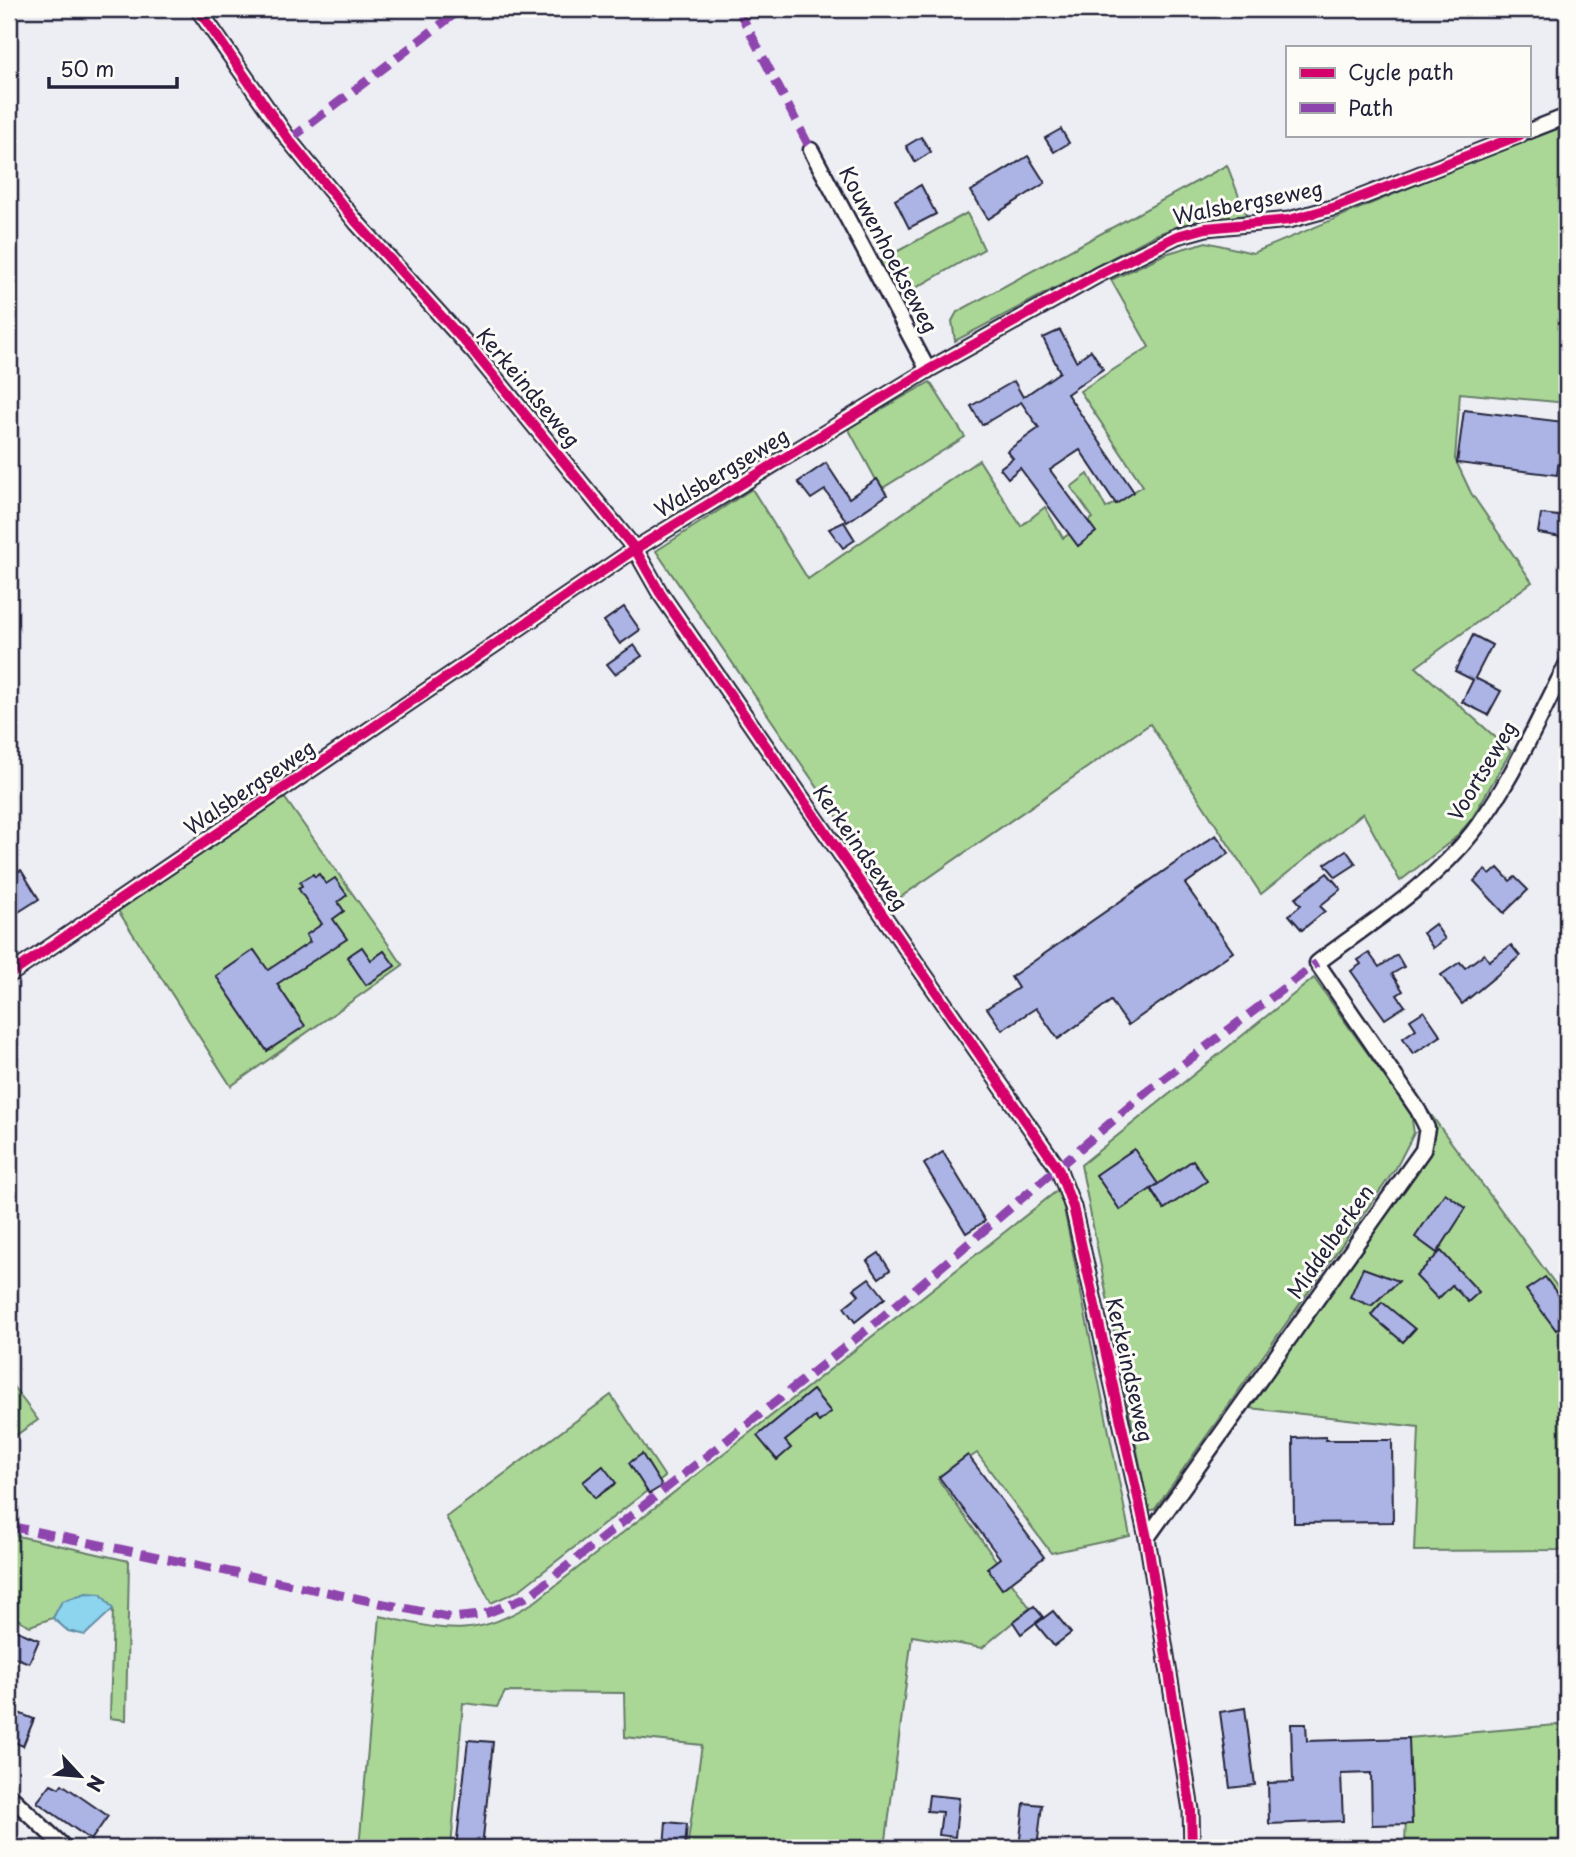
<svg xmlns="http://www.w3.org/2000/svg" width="1576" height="1857" viewBox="0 0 1576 1857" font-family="'Playpen Sans',sans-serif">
<rect width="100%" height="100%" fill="#edeef3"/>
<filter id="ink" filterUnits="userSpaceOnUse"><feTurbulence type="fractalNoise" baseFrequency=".0143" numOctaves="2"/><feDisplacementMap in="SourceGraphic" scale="14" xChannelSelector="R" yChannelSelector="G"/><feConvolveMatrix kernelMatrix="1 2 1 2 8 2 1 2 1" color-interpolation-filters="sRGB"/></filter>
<g filter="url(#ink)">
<!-- green -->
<g fill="#aad796" stroke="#667c68" stroke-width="2">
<polygon points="1567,122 1567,403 1460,393 1455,459 1471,493 1532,582 1416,667 1511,751 1471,820 1454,839 1400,881 1363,813 1261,894 1150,724 895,901 656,551 752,489 808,579 979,460 1021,526 1045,507 1063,538 1093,518 1071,487 1088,474 1106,508 1143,486 1080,391 1149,347 1111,280 1165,254 1206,242 1253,253"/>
<polygon points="1227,165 1246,215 1183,225 1155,235 955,341 952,321 957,312"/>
<polygon points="967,213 984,249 898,298 880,261"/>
<polygon points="930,382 965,437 881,489 848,428"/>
<polygon points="284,797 403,965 231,1086 117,909 237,821"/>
<polygon points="1314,978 1411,1114 1414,1133 1396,1168 1155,1509 1149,1511 1081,1165"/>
<polygon points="1429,1112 1567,1300 1567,1550 1414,1551 1419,1427 1249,1408 1411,1179 1430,1144"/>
<path d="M1058 1190 1061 1194 1130 1536 1051 1553 977 1453 938 1479 1030 1608 982 1648 912 1636 885 1848H687L702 1745 625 1737 624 1693 505 1692 497 1707 463 1703 451 1848H359L380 1616C448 1631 473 1640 536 1601Z"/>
<polygon points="9,1381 38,1420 9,1440"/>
<polygon points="611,1395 665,1477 518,1591 491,1603 446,1517"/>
<polygon points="9,1534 129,1561 126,1720 110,1718 113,1609 63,1601 53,1618 30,1626 9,1615"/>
<polygon points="1567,1724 1567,1848 1405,1848 1408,1738"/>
</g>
<!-- water -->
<polygon fill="#8dd4ee" stroke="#628da6" stroke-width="2" points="86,1593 101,1594 113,1609 85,1635 68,1631 53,1618 62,1601"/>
<!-- building -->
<g fill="#acb4e5" stroke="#22223b" stroke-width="2">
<polygon points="1061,129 1069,143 1054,152 1045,138"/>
<polygon points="921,137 931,152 915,162 906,146"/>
<polygon points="1028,156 1045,183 988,219 971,191"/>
<polygon points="921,185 936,214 909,228 895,200"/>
<polygon points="1060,330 1076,361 1091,350 1103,369 1067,394 1134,492 1116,504 1080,450 1050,470 1096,532 1078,546 1020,468 1008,478 1000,468 1013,458 1007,451 1039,428 1021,402 982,425 971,406 1014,381 1023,397 1060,372 1043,338"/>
<polygon points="1464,410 1564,422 1557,475 1457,463"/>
<polygon points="826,463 849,498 877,479 887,495 847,522 825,490 811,499 798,482"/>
<polygon points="1541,514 1567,517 1567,538 1538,533"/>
<polygon points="844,522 855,540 843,548 829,529"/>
<polygon points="624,607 640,630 620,644 604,621"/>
<polygon points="1473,635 1492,645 1475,678 1501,691 1488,715 1462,702 1473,680 1455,671"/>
<polygon points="634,645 642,656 615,674 607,664"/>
<polygon points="1216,835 1229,853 1185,884 1233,952 1128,1025 1111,1001 1058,1039 1036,1008 1002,1030 987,1008 1018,988 1011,977"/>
<polygon points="1346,850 1356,864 1336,877 1325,864"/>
<polygon points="1498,868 1510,881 1515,877 1528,890 1504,913 1474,881 1485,870 1490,875"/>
<polygon points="21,870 39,899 9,918 9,894 14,890 9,877"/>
<polygon points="1327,873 1341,889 1320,906 1325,911 1302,930 1289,915 1301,905 1295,898"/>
<polygon points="313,874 315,877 319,874 326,884 335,878 347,895 338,902 344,911 333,919 347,939 277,984 305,1026 267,1051 216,976 254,950 268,970 310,942 306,935 322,924 298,888 302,886 300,882"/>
<polygon points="1435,924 1445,939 1433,948 1423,933"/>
<polygon points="1511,945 1520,956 1462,1004 1441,975 1460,962 1465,968 1484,954 1489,961"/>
<polygon points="362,947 371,960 384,951 395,966 366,985 347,957"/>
<polygon points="1369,953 1379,967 1397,955 1404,967 1392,974 1403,991 1397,995 1405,1006 1385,1019 1351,971 1361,964 1358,960"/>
<polygon points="1424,1011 1441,1036 1413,1054 1403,1038 1416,1029 1410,1020"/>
<polygon points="1134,1149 1158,1184 1120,1210 1096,1175"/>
<polygon points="943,1152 985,1221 966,1233 924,1164"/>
<polygon points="1193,1160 1207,1181 1164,1209 1151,1189"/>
<polygon points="1445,1193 1466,1208 1437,1253 1415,1237"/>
<polygon points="1441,1251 1479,1292 1468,1302 1452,1285 1438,1299 1416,1276"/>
<polygon points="879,1253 890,1270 879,1278 867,1261"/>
<polygon points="1363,1268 1399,1281 1371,1306 1350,1297"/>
<polygon points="1545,1277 1567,1307 1567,1321 1556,1330 1526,1290"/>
<polygon points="869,1278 885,1298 855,1322 844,1307 859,1295 854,1289"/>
<polygon points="1382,1302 1415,1329 1403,1342 1371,1315"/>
<polygon points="813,1390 831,1412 819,1422 815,1417 785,1441 791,1448 777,1460 757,1436"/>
<polygon points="1326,1437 1326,1440 1392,1440 1393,1522 1294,1523 1293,1438"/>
<polygon points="642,1454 662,1486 649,1494 629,1463"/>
<polygon points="968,1455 1044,1557 1002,1589 987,1568 1000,1558 939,1477"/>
<polygon points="603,1466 616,1483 595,1498 583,1482"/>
<polygon points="1034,1606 1043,1617 1021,1634 1013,1622"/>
<polygon points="1053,1611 1071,1633 1054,1646 1036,1624"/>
<polygon points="15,1630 39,1640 29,1663 9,1655 9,1645"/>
<polygon points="1245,1708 1255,1785 1230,1788 1220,1712"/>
<polygon points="16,1712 34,1719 23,1746 9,1740 9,1730"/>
<polygon points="1291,1724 1306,1724 1307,1741 1409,1738 1412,1824 1372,1825 1371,1773 1341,1774 1343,1821 1269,1824 1268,1783 1293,1782"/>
<polygon points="468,1740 493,1742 482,1848 456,1848"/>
<polygon points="51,1784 59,1788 62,1784 108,1816 91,1840 37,1802"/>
<polygon points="929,1795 959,1798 955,1837 939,1835 942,1812 927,1811"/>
<polygon points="1024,1803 1042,1805 1037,1848 1019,1848"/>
<polygon points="666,1822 687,1824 685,1848 664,1848"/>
</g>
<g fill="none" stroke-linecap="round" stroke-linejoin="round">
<!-- street casing -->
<g stroke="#22223b" stroke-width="19">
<g id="street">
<polyline points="198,9 289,140 357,223 474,352 635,549 660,593 1058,1168 1073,1207 1147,1538 1191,1810 1192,1848"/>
<polyline points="1529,131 1567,116"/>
<polyline points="811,150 928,370"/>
<polyline points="9,975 635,549 928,370 1098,275 1177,236 1206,228 1289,220 1336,207 1520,135"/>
<path d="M1147 1538 1423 1150 1427 1128 1418 1110 1317 963C1370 923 1432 885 1473 832 1512 782 1538 719 1567 664"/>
<polyline points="9,1795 65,1848"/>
</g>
</g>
<!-- street -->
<use href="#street" stroke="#fdfcf7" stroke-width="14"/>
<!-- quiet -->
<g stroke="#8e44ad" stroke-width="9" stroke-dasharray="18 9" stroke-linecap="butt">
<polyline points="738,9 811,150"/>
<polyline points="289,140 461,9"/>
<polyline points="9,1526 452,1618 482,1615 529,1596 868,1329 1149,1090 1317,963"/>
</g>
<!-- cycleway casing -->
<g stroke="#fdfcf7" stroke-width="15">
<g id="cycleway">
<polyline points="198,9 289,140 357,223 474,352 635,549 660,593 1058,1168 1073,1207 1147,1538 1191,1810 1192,1848"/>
<polyline points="9,975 635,549 928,370 1098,275 1177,236 1206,228 1289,220 1336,207 1520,135"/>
</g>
</g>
<!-- cycleway -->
<use href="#cycleway" stroke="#d6006c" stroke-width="10"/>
</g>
</g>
<g text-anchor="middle" stroke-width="6" stroke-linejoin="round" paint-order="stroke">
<!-- street labels -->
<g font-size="21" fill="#22223b" stroke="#fdfcf7">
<text transform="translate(1248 203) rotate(-11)" y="7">Walsbergseweg</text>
<text transform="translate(888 250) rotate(62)" y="7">Kouwenhoekseweg</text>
<text transform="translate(528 388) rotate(50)" y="7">Kerkeindseweg</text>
<text transform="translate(722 473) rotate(-31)" y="7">Walsbergseweg</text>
<text transform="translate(1483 771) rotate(-59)" y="7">Voortseweg</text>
<text transform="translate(250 788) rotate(-34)" y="7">Walsbergseweg</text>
<text transform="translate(860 848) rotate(55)" y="7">Kerkeindseweg</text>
<text transform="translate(1331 1242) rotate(-55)" y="7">Middelberken</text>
<text transform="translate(1129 1370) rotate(77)" y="7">Kerkeindseweg</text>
</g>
</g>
<!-- margin -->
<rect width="1576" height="1857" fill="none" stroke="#fdfcf7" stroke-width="35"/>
<rect x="18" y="18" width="1541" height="1822" fill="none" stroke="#22223b" stroke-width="2.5" filter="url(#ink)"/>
<!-- legend -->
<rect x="1286" y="46" width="245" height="91" fill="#fdfcf7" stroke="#a5a5ac" stroke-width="2"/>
<rect x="1300" y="68" width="35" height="10" fill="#d6006c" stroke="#a5a5ac" stroke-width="2"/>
<text x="1348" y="80" font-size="21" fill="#22223b">Cycle path</text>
<rect x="1300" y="103" width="35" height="10" fill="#8e44ad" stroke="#a5a5ac" stroke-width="2"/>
<text x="1348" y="116" font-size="21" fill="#22223b">Path</text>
<!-- north arrow -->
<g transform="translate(80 1776) rotate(116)" stroke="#fdfcf7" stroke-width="5" paint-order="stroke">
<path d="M0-5L12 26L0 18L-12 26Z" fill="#22223b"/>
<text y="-10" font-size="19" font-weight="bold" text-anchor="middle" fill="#22223b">N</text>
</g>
<!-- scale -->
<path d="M49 77v10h128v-10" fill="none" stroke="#22223b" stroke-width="3.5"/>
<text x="60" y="77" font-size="21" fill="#22223b" stroke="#fdfcf7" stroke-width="5" paint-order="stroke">50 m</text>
</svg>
